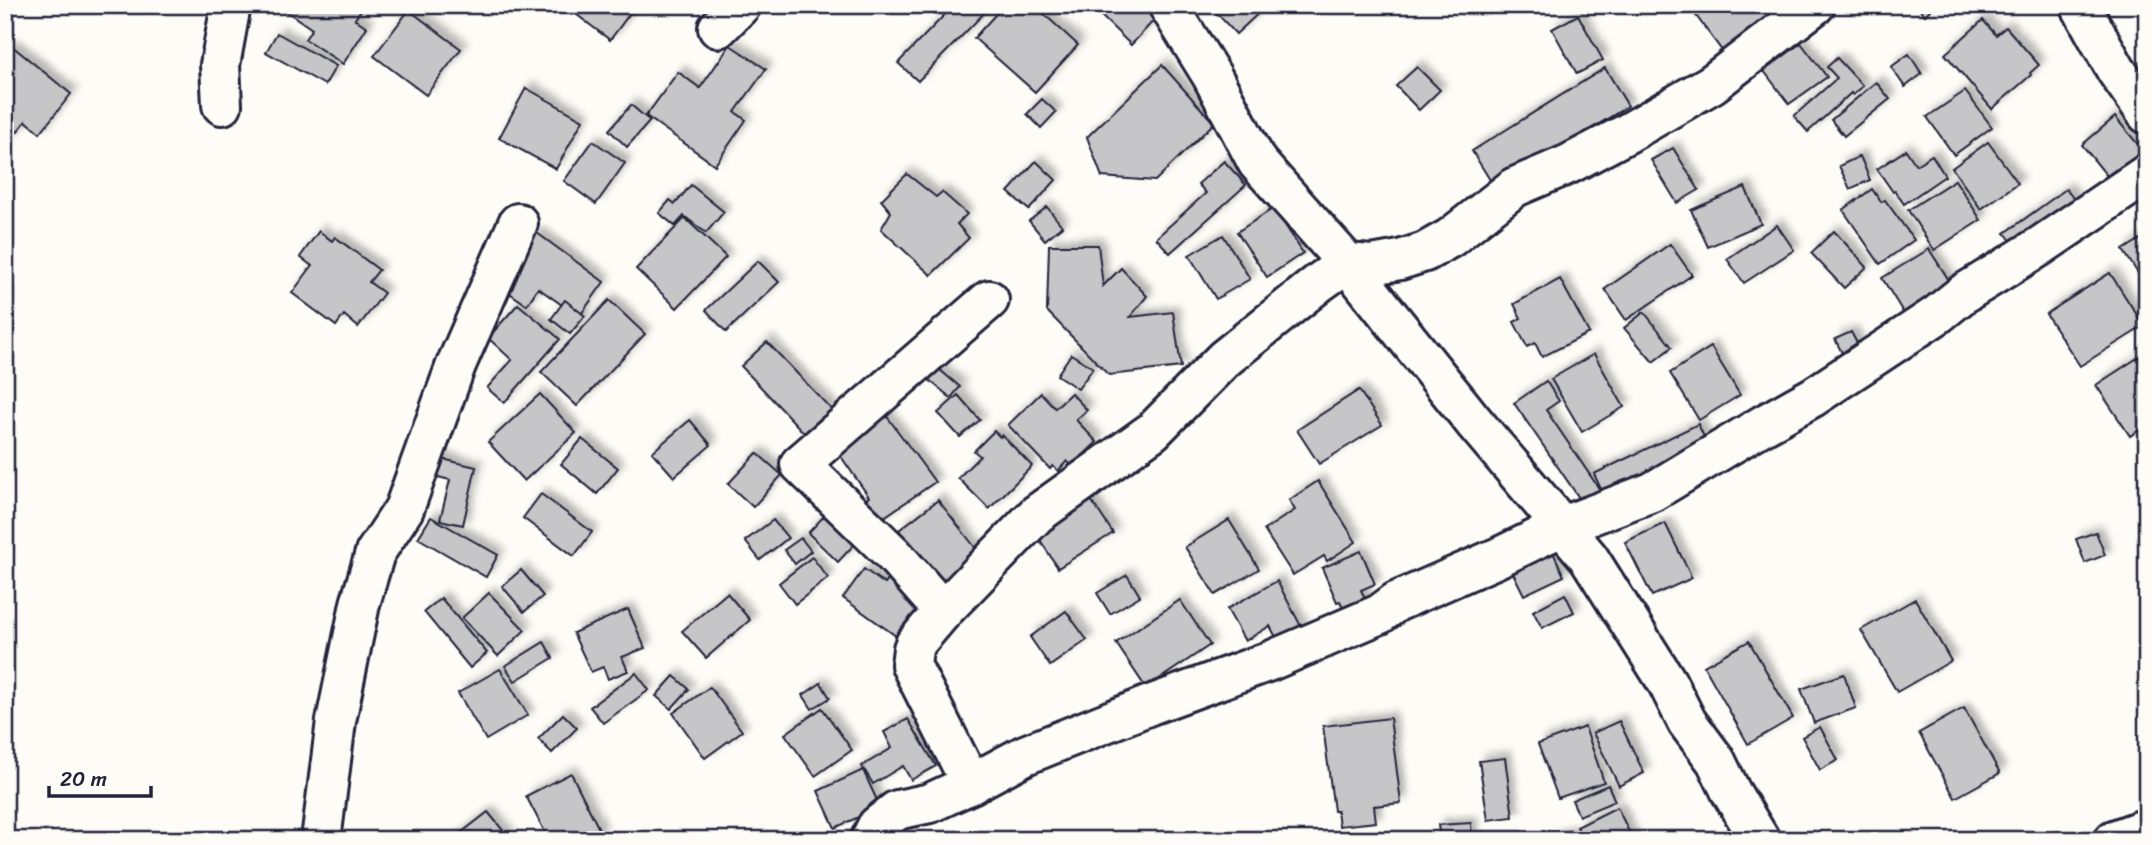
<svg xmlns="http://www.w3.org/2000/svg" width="2152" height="845" viewBox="0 0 2152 845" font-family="Sriracha,sans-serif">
<defs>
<filter id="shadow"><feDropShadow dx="6" dy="-6" stdDeviation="3.5" flood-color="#0004"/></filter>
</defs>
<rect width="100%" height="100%" fill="#fdfcf7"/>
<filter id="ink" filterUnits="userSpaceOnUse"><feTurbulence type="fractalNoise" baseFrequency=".0143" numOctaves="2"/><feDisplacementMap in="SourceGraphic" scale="14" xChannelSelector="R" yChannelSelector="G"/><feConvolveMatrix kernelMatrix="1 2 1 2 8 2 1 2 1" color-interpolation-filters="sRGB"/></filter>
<g filter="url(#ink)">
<!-- building -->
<g fill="#c6c6c8" stroke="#22223b" stroke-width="2" filter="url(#shadow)">
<polygon points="290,5 364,5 355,19 367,27 343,64 305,39 312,29 286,11"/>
<polygon points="570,5 636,5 610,40 568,8"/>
<polygon points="954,5 992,5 918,81 898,63"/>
<polygon points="1004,5 1034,5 1078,45 1035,92 974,38"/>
<polygon points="1090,5 1143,5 1156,18 1131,45"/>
<polygon points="1214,5 1256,5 1262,10 1236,34 1212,8"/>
<polygon points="1705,5 1778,5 1781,10 1723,52 1694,13"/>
<polygon points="1915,5 1935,5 1925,15"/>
<polygon points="409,10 461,49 426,95 374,56"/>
<polygon points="1578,15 1603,60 1577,74 1552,29"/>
<polygon points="1983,20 1996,35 2006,27 2039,65 2030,73 2031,75 1992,109 1945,54"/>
<polygon points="277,33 336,66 325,85 266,52"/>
<polygon points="1801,43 1827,77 1789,104 1764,71"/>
<polygon points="730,45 766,69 735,112 746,120 715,165 646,116 678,72 700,88"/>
<polygon points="12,46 71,94 40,133 26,121 11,139 5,134 5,54"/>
<polygon points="1909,54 1922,74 1905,87 1891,67"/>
<polygon points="1837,58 1863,86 1853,95 1851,93 1808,132 1794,116 1837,78 1827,67"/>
<polygon points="1162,65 1214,123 1155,181 1102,177 1087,137"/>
<polygon points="1417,67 1440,90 1419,110 1396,86"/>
<polygon points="1605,68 1628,106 1495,188 1472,151"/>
<polygon points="1876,82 1890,99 1844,136 1831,120"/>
<polygon points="526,88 583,120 556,169 499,138"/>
<polygon points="1965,91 1992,127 1954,155 1927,117"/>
<polygon points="1042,99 1056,112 1041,128 1027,114"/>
<polygon points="631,105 650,121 627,147 609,130"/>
<polygon points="2115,117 2147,155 2120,177 2115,170 2107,176 2082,145"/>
<polygon points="593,141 625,163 596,204 564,181"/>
<polygon points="1988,142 2018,183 1981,209 1952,168"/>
<polygon points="1673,148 1699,190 1677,203 1651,160"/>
<polygon points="1906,150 1916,165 1932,155 1945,176 1904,204 1895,191 1893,192 1877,169"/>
<polygon points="1860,156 1870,180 1850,189 1839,166"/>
<polygon points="1036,161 1056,180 1029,210 1008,192"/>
<polygon points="1224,161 1246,185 1170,253 1156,238 1206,193 1198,184"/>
<polygon points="907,174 936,197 942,192 967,214 957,224 969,238 931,275 881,229 891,212 881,200"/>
<polygon points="1955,180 1981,220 1934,250 1908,210"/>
<polygon points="691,185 724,212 706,233 684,216 675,226 659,213 670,200 675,204"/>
<polygon points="1745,187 1761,224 1708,247 1691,210"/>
<polygon points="1872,189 1881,202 1885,200 1914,240 1880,264 1843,210"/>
<polygon points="2066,189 2077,203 2016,247 2005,233"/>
<polygon points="1047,207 1062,226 1045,240 1029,221"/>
<polygon points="1274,208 1303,253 1267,277 1237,232"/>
<polygon points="685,218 726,257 677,308 636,269"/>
<polygon points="1777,225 1794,250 1744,283 1727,259"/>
<polygon points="319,231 332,241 335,237 379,270 369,282 384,293 358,327 344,315 336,326 292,293 312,266 300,257"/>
<polygon points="1834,231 1867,267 1844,288 1811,253"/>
<polygon points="537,233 604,282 579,317 538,288 527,305 501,287"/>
<polygon points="1223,235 1250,279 1216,299 1189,255"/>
<polygon points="2147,235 2147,270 2139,275 2123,250"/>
<polygon points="1670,244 1692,275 1626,320 1605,289"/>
<polygon points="1049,245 1098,245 1103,286 1121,268 1147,296 1130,317 1173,312 1181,367 1109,375 1047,311"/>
<polygon points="1929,249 1957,293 1909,322 1882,278"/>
<polygon points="758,261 779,282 726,332 706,310"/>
<polygon points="2110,273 2144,326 2080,366 2046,314"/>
<polygon points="1560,279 1589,333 1542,357 1535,343 1527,347 1514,322 1521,318 1514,304"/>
<polygon points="565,300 585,316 570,334 551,319"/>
<polygon points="609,300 645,334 577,406 541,372"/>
<polygon points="518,304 560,339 504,403 487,388 512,360 488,338"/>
<polygon points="1644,312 1672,347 1653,362 1624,328"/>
<polygon points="1851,332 1860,349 1844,357 1835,339"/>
<polygon points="767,342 832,410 806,435 741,366"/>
<polygon points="1711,347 1740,395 1699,420 1670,373"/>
<polygon points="2145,353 2147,355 2147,425 2130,436 2096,385"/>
<polygon points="1071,354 1093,368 1078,389 1057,375"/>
<polygon points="1594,354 1624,407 1582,432 1551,379"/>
<polygon points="933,364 960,387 951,398 923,375"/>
<polygon points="1546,381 1559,401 1546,410 1602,493 1584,505 1514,403"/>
<polygon points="1359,390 1382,425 1319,464 1297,430"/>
<polygon points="1041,393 1055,408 1071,393 1087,410 1076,420 1097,442 1072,466 1067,461 1058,471 1053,466 1050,469 1008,425"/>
<polygon points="540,394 576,433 524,481 488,442"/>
<polygon points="958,395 980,420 960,437 938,413"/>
<polygon points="883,411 935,482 877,522 862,501 869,497 833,445"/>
<polygon points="690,420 711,445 674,477 652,452"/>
<polygon points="1698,424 1709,448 1605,498 1594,474"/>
<polygon points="994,431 1000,437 1002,435 1032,466 989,509 958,478 980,456 974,451"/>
<polygon points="582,439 618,468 597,494 561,464"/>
<polygon points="757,453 782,475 753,507 728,484"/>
<polygon points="438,458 476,467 463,525 440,520 450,480 434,476"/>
<polygon points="1318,481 1356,542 1327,561 1324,556 1293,575 1264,530 1295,510 1289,500"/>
<polygon points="541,494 592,532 574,556 523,518"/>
<polygon points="1087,494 1113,533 1058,568 1033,529"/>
<polygon points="938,500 985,560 938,596 923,562 899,530"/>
<polygon points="825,515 861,537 838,562 808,533"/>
<polygon points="431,517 498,555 486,577 418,538"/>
<polygon points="773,520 788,538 760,560 745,541"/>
<polygon points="1229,520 1259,569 1215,595 1185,547"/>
<polygon points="1665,523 1692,578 1652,596 1625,542"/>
<polygon points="2096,532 2105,555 2085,563 2076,539"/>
<polygon points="801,538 811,551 795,564 784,550"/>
<polygon points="1361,551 1375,584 1361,590 1373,616 1351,626 1340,601 1337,602 1322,568"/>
<polygon points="1553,552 1564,576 1524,595 1512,571"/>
<polygon points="812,557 828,578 795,604 779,583"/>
<polygon points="864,569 885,584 891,576 930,604 903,641 843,598"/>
<polygon points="521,570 543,596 524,612 502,586"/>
<polygon points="1127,575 1140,596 1110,614 1097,593"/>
<polygon points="1277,581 1302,628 1278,641 1270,626 1245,641 1227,609"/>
<polygon points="489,593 525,630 498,656 462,618"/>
<polygon points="727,593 750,620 706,658 682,631"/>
<polygon points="1565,594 1574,612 1542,628 1533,611"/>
<polygon points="441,598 487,653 470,668 424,612"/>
<polygon points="1915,599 1951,661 1897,692 1861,630"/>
<polygon points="1180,600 1210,645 1146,688 1116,643"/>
<polygon points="628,609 645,648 622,657 628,671 608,679 603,667 591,672 573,633"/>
<polygon points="1066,611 1087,640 1050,666 1030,637"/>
<polygon points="1749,641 1793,718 1748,744 1704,666"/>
<polygon points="544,642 553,658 515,681 505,666"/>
<polygon points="500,669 528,715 486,740 458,693"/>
<polygon points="636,673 649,690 603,723 590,707"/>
<polygon points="1844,674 1856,708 1814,723 1801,689"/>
<polygon points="674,676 689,689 671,709 656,696"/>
<polygon points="821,683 830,698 812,709 803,695"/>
<polygon points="710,687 742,731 705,758 673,713"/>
<polygon points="822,708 852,750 815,776 785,734"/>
<polygon points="1964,708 2000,773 1955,798 1919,733"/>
<polygon points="563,714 577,728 552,753 538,739"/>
<polygon points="1390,718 1401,803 1374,806 1376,822 1339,826 1337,811 1334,811 1323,726"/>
<polygon points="908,719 936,766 911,780 903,766 873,784 862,766 892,748 884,732"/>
<polygon points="1619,721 1644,773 1619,786 1593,733"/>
<polygon points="1585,727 1604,782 1558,798 1538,744"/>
<polygon points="1820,727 1838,760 1820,770 1802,737"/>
<polygon points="1505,758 1513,817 1488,820 1479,761"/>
<polygon points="863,770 880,807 835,828 818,791"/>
<polygon points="571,773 601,833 588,840 549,840 526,796"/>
<polygon points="1608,785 1615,801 1579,816 1572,800"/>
<polygon points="1617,807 1633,840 1583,840 1577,827"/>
<polygon points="488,812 510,839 452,840"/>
<polygon points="1471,823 1472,840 1440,840 1438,825"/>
<polygon points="1569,831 1572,840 1548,840"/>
</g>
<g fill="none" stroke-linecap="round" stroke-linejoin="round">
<!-- minor casing -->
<g stroke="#22223b" stroke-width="44">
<g id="minor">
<polyline points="1168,5 1212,76 1257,162 1347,263 1474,422 1589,558 1667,682 1687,722 1716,761 1731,792 1760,840"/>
<polyline points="2080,5 2116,70 2147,114"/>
<polyline points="718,28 741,5"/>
<polyline points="222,105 220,65 231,5"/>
<polyline points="943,611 893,554 800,464 989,300"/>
<polyline points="971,784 911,665 913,649 915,644 943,611 1037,514 1153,431 1224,359 1320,282 1347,263 1372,265 1400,260 1425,252 1450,238 1515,187 1569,164 1626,134 1712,84 1815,5"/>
<polyline points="321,840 336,721 360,604 375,553 404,509 456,365 518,223"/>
<polyline points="870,840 877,826 897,810 930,803 971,784 1025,755 1150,705 1270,661 1380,614 1396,602 1497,558 1563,526 1652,492 1763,425 1813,397 1937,315 1963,294 2039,247 2147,174"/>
<polyline points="2114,840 2147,828"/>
</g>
</g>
<!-- minor -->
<use href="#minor" stroke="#fdfcf7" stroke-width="38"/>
</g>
</g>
<!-- margin -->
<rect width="2152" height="845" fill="none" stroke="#fdfcf7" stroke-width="28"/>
<rect x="14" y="14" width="2124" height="817" fill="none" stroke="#22223b" stroke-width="2.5" filter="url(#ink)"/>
<!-- scale -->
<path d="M49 786v10h102v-10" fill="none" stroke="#22223b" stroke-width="3.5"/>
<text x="60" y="786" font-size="21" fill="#22223b" stroke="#fdfcf7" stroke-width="5" paint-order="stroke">20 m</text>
</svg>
